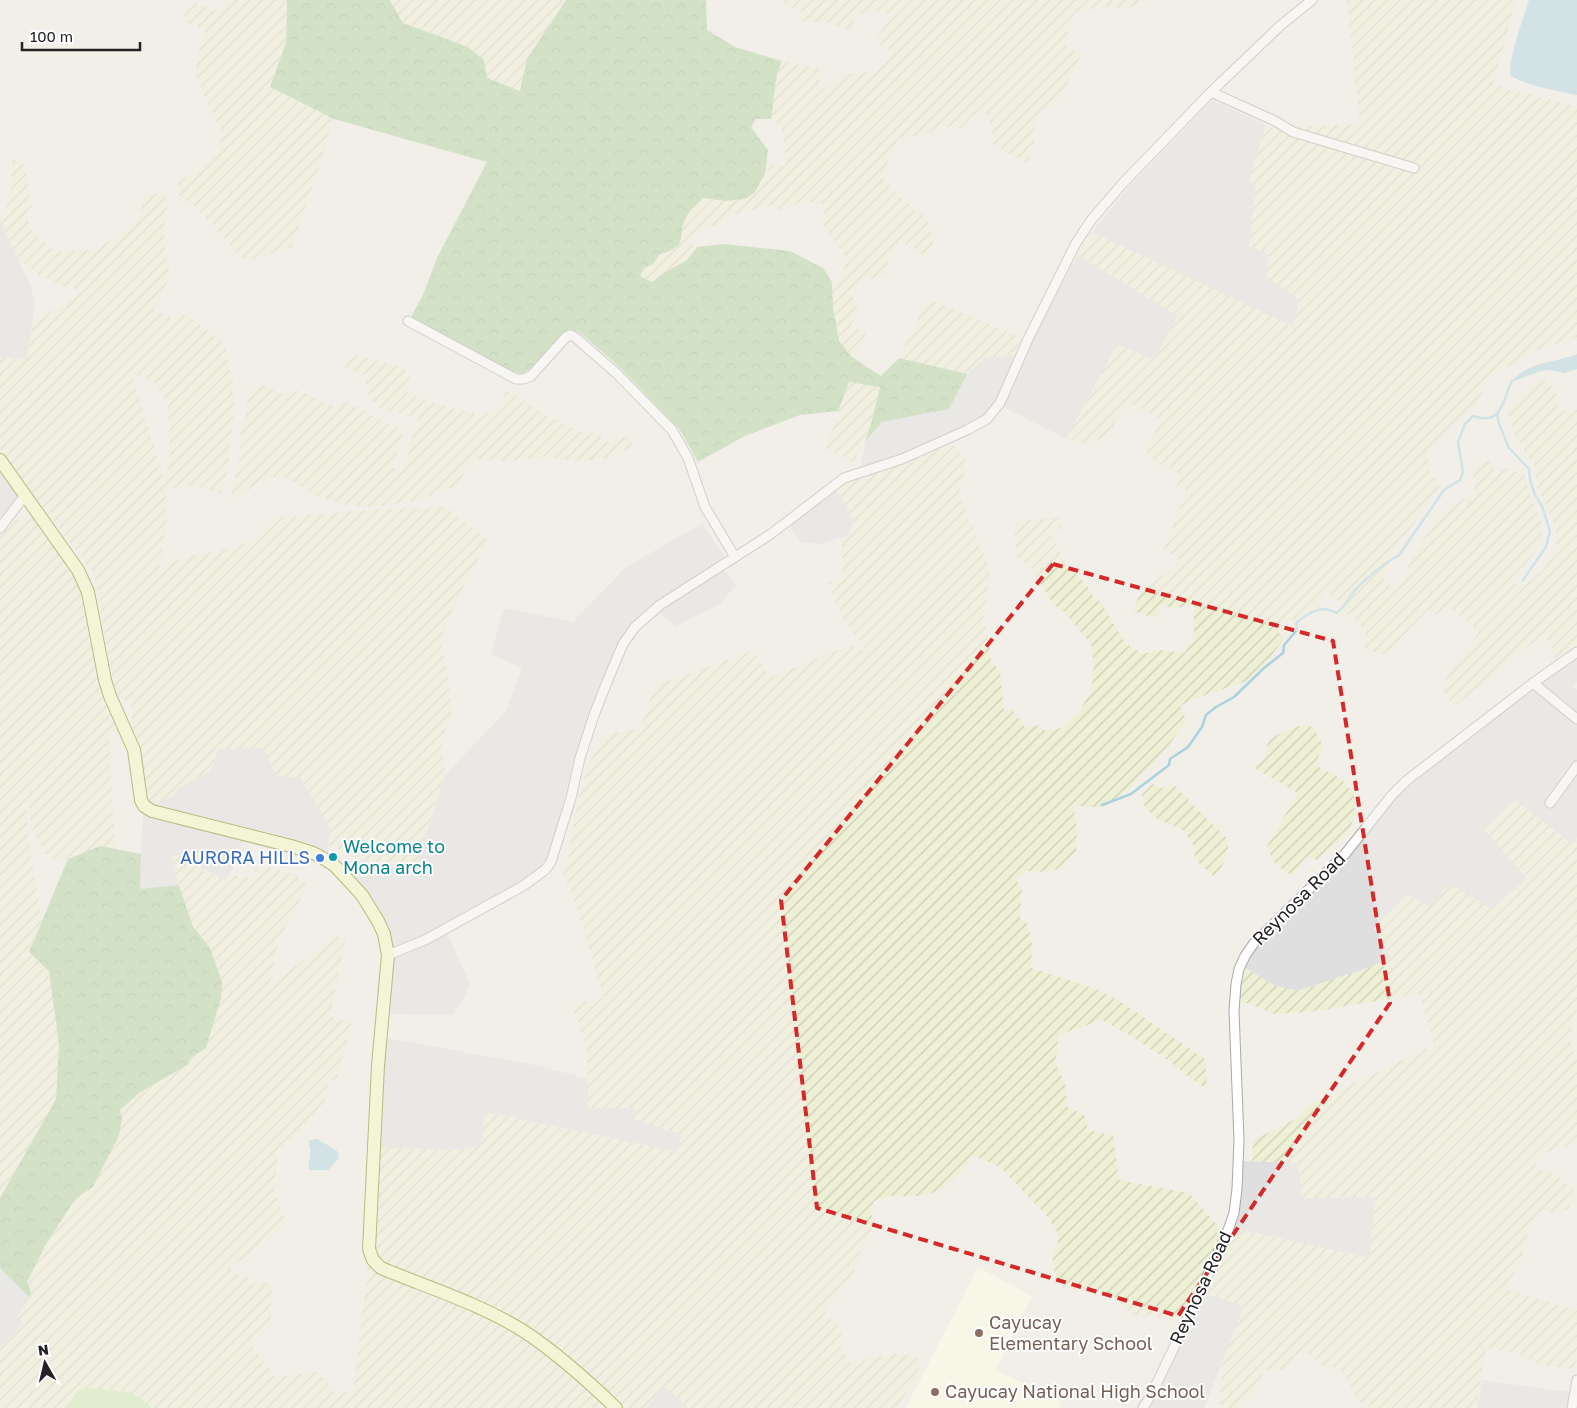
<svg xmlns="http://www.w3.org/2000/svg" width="1577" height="1408" viewBox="0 0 1577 1408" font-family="'Golos Text',sans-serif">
<defs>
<pattern id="farmland-furrows" width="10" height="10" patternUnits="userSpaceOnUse" patternTransform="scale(1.25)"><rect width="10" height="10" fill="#eef0d5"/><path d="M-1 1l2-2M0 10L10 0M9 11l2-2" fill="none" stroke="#ccceb7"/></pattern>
<pattern id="forest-crowns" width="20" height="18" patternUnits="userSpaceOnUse" patternTransform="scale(1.25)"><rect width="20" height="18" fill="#add19e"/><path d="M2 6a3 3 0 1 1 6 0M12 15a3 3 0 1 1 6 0" fill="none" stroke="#95b388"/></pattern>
</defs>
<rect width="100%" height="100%" fill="#f2efe9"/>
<!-- residential -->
<g fill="#e0dfdf">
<polygon points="1212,100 1266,125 1249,181 1256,185 1255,203 1269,254 1267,278 1300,300 1292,327 1092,232 1128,188"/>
<polygon points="0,219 31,287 35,304 27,359 0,358"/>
<polygon points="1078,255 1178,316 1154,360 1117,345 1066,439 1004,407 1037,331"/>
<polygon points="1013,355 1012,367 1001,393 986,416 942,438 877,465 863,468 862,462 865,442 882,422 949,409 967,374 984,358"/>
<polygon points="0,466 21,494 0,519"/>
<polygon points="835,489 846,504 853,521 850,535 820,544 800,542 789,525"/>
<polygon points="702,523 725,558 643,611 630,625 619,641 589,712 567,786 553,848 545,860 538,870 522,882 430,932 392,948 390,929 373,901 350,871 361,859 414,871 445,775 506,711 522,668 491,654 504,608 573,622 625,568"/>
<polygon points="723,569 736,585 720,604 675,626 658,612"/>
<polygon points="1577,656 1577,682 1573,685 1577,690 1577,836 1573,846 1527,878 1494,911 1430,907 1375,928 1392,958 1368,968 1298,991 1275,986 1244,967 1255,947 1352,852 1395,799 1430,768 1487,722"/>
<polygon points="218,748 261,748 266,752 277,777 299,777 309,791 331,830 328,845 325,851 283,838 152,806 174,795 177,788 209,772 214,763"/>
<polygon points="144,811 244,839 230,875 225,880 172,855 179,885 140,889 141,841"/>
<polygon points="447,933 470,984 463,1000 453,1015 388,1014 392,957"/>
<polygon points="387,1038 534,1065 589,1079 588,1108 634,1108 633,1118 682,1135 678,1152 485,1112 481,1145 464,1150 379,1148 381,1089"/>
<polygon points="1243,1161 1298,1163 1302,1198 1375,1197 1370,1258 1232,1228 1240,1201"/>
<polygon points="0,1268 30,1298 18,1316 24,1323 0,1347"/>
<polygon points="1204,1293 1244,1306 1204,1408 1149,1408 1180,1349"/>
<polygon points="1482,1380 1577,1393 1577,1408 1477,1408"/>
<polygon points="664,1386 689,1408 646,1408"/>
</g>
<!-- education -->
<polygon fill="#ffffe5" points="978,1267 1032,1296 996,1370 1061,1402 1058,1408 906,1408"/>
<!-- farmland -->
<g fill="url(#farmland-furrows)" fill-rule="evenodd">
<polygon points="227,0 287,0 286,43 270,87 334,119 316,177 292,247 251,260 241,257 201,213 179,195 178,182 202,167 217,152 223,134 209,107 195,74 200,47 206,29 185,22 184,8 197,3 212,10 224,8"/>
<polygon points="390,0 566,0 527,59 521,91 486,78 484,60 468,47 403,23"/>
<polygon points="777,0 1147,0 1128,8 1099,7 1074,13 1067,35 1065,46 1082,54 1068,83 1053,108 1040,110 1035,122 1034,143 1028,164 990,143 993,128 985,111 971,117 966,129 940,126 924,135 898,138 882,176 893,190 915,210 926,217 931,232 936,236 926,257 904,243 897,244 888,261 888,275 881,276 873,279 866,278 850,291 857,305 857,314 849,328 867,331 854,358 839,341 833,307 832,282 844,274 845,256 820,221 824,216 821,203 803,201 780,210 772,206 734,214 718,224 697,231 689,243 697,247 687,260 665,272 652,282 640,276 645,267 653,264 660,254 672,251 684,218 703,198 726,201 755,192 771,164 785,167 785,147 781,126 771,119 777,73 782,61 820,69 819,91 848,74 876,71 887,61 892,52 875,41 891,14 872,10 855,16 851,30 829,23 800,21 801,11"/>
<polygon points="1347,0 1516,0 1493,85 1577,107 1577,337 1536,351 1488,378 1477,404 1450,426 1425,455 1431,463 1428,469 1440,486 1413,525 1389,554 1389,568 1382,576 1393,587 1400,584 1411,570 1406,565 1440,515 1472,494 1475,487 1472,474 1479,464 1490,460 1496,473 1507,468 1510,474 1523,469 1530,495 1542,523 1542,543 1513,581 1520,589 1541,572 1556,552 1556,528 1547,506 1536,486 1536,469 1516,438 1506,410 1543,378 1555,389 1558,407 1563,411 1577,410 1577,643 1555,659 1545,633 1455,706 1442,689 1446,678 1479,632 1447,604 1438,616 1428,609 1386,655 1367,650 1363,644 1366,632 1351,614 1340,617 1341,603 1324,592 1319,607 1295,619 1284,622 1278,632 1285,638 1266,662 1247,681 1191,700 1180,706 1187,721 1155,763 1126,791 1104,807 1083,807 1073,803 1077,831 1076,851 1061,868 1047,872 1027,871 1016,879 1022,890 1020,918 1027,923 1032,944 1031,968 1093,988 1115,998 1205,1059 1207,1089 1189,1077 1164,1057 1129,1035 1102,1020 1058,1035 1056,1065 1065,1084 1068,1107 1084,1115 1088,1130 1113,1136 1119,1180 1189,1193 1223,1232 1182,1318 1132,1315 1112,1295 1064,1288 1056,1278 1052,1255 1058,1243 1057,1232 1047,1216 1000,1167 972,1155 970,1161 952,1182 936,1192 919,1196 891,1196 874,1201 871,1211 873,1222 868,1242 861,1249 853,1274 826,1309 825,1316 834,1321 841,1331 841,1344 849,1363 875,1357 904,1353 918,1359 920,1373 911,1385 898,1408 803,1408 802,1406 787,1408 689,1408 664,1386 646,1408 623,1408 559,1353 382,1264 376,1255 375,1246 379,1148 464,1150 481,1145 485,1112 678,1152 682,1135 633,1118 634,1108 588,1108 587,1048 571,1005 604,998 580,918 563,871 569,853 579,793 590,760 605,735 640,728 657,681 672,680 754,650 770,678 850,645 867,651 844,620 828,583 842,579 842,544 851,531 853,521 846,504 835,489 860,478 887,470 952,443 965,459 964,478 959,492 969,520 974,529 977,540 986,558 989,574 985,614 981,622 987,627 991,660 1000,671 1004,710 1012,710 1026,728 1040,725 1045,731 1061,728 1080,710 1091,691 1094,665 1091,644 1064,612 1054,605 1030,567 1016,556 1014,526 1021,520 1060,518 1061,528 1051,532 1062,558 1088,587 1093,596 1101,603 1125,643 1143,654 1159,650 1185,653 1188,644 1194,640 1194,604 1173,609 1162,604 1155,618 1132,611 1140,594 1181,560 1164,549 1187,490 1177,486 1179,473 1156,463 1145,450 1162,419 1128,403 1106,436 1087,445 1066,439 1117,345 1154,360 1178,316 1078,255 1092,232 1292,326 1300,300 1267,278 1269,254 1249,246 1256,185 1249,182 1266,125 1292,136 1298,127 1360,124"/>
<path d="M18 159 24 165 32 207 27 210V219L32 231 55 252 97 250 124 231 132 223 140 219 141 203 148 194 164 195 168 202 163 232 170 277 154 309 172 319 179 313 193 319 224 344 233 381 234 409 228 467 221 494 192 485 167 490 165 483 167 520 158 575 175 561 198 554 231 549 257 538 274 518 383 509 446 507 488 540 451 612 440 642 447 669 452 717 441 739 445 775 414 871 361 859 328 845 331 830 309 791 299 777H277L266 752 261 748 218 749 214 763 209 772 177 788 174 795 152 806 146 798 139 751 132 730V704L117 695 110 668 94 574 0 450V358L27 359 32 324 84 290 62 286 39 274 19 260 0 219 6 208 12 183V161ZM131 373 155 383 168 406 170 462 164 480Z"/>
<polygon points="928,299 1022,338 1013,355 984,358 967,374 899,358"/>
<polygon points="352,354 405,368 405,376 410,377 407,393 434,403 483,416 498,407 507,391 548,416 578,431 596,433 609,442 619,436 631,439 633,446 611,458 581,461 541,457 513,461 476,459 467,466 459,485 416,501 372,507 344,505 314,495 286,478 268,477 230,501 239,459 241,428 247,413 247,392 261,384 288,397 298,390 335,407 345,401 388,424 403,429 402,441 391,468 403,469 418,419 376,407 366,389 365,375 345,368"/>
<polygon points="849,381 880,387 871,424 854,462 825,448"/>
<polygon points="37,517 77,575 122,731 109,734 115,849 100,846 68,859 48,857 33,833 26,791 28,839 42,922 29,952 49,971 59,1044 56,1099 0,1198 0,523"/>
<polygon points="1307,724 1314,729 1323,746 1315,765 1340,778 1354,794 1355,815 1349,831 1330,850 1317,860 1306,857 1293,875 1285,872 1273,861 1267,846 1298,793 1254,768 1264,759 1269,739 1289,729"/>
<polygon points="1152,784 1162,788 1173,784 1229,841 1226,858 1220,870 1214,876 1194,859 1196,849 1183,830 1159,820 1152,815 1144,805 1142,795"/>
<polygon points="1516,800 1573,845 1577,836 1577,1010 1572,1023 1570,1037 1572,1050 1577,1060 1577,1143 1541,1154 1535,1163 1541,1170 1555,1173 1573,1190 1574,1197 1568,1209 1557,1213 1542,1210 1530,1229 1525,1241 1521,1262 1509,1281 1506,1289 1577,1311 1577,1357 1576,1363 1572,1369 1543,1366 1515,1353 1486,1348 1476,1408 1369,1408 1366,1404 1359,1402 1343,1372 1333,1367 1321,1366 1311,1355 1302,1352 1294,1356 1293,1364 1285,1369 1264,1370 1259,1385 1251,1397 1239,1408 1230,1408 1219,1404 1223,1359 1244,1306 1204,1293 1232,1228 1370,1258 1375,1197 1302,1198 1298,1163 1252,1161 1253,1140 1296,1119 1309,1105 1434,1045 1419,994 1309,1012 1274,1014 1247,1003 1240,1002 1240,982 1244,967 1275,986 1298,991 1368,968 1392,958 1374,928 1408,894 1430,907 1449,884 1492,909 1527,879 1483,829"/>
<polygon points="200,854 200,870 225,880 230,875 250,878 256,868 261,871 266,865 295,875 307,883 293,916 279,937 270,985 335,937 346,937 330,1016 352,1023 337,1079 328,1081 327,1097 306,1126 295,1138 278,1152 274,1192 287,1223 249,1255 230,1267 233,1273 247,1277 249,1284 272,1283 271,1324 250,1344 276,1377 318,1372 333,1391 353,1393 368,1266 414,1280 513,1322 619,1408 152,1408 133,1393 79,1390 64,1408 0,1408 0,1347 24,1323 17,1316 30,1298 31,1293 27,1282 46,1244 76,1198 93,1187 119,1135 122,1119 120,1110 139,1093 189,1064 210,948 193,927 181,896 172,855"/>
</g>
<!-- grass -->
<polygon fill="#cdebb0" points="95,1388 133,1393 152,1408 64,1408 79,1390"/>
<!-- forest -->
<g fill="url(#forest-crowns)">
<path d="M287 0H390L403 23 468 47 484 60 487 78 520 91 527 59 566 0H706L707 30 735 47 782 61 777 73 771 119H756L751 127 768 150 765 174 755 192 745 199 726 201 703 198C698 204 691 209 687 216 675 233 692 246 660 254L653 264 644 268 640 276 652 282 665 272 687 260 697 247 724 244 790 251 823 268 832 282 833 307 839 341 852 357 881 376 899 358 967 374 949 409 882 422 865 442 871 424 880 387 849 382 838 411 800 415 745 436 698 462 680 430 614 362 579 332 569 329C551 341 542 363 522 374L508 370 411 317 423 295 437 258 487 162 334 119 270 87 286 43Z"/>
<polygon points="100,846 141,854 140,889 179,885 193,927 210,948 222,982 221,998 206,1048 190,1058 189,1064 139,1093 120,1110 122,1119 119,1135 93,1187 76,1198 46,1244 27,1282 31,1293 30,1298 0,1268 0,1198 56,1099 59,1044 49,971 29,952 68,859"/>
</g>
<!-- water -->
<g fill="#aad3df">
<path d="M1529 0H1577V95C1555 90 1529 87 1510 75 1510 52 1522 23 1529 0Z"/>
<path d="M1577 354V369L1564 373 1550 370 1541 371 1511 382C1530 360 1553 364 1577 354Z"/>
<path d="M317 1139 336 1150 339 1154 338 1159 328 1170H309C308 1164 310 1159 310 1153 311 1147 308 1146 309 1140Z"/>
</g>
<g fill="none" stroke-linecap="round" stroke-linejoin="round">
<!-- stream -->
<g stroke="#aad3df" stroke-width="2.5">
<polyline points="1497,413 1499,424 1509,448 1529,469 1530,480 1535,495 1542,506 1550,531 1546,547 1523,580"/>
<path d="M1102 805 1131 794 1169 765 1170 759 1188 747 1202 727 1206 715 1216 707 1234 697 1264 668 1283 653 1284 645 1297 630 1296 623C1308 613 1322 604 1336 613 1344 608 1346 602 1351 595 1362 581 1383 564 1399 555L1444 490 1460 480 1463 472 1458 442 1465 424 1473 416C1503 426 1502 401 1512 381"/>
</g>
<!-- street casing -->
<g stroke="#a9a9a9" stroke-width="11">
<g id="street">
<polyline points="1211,92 1275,121 1293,132 1414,168"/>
<polyline points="408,321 516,379 524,379 531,376 566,337 571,335 576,338 616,373 672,430 688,458 705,507 735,557"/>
<polyline points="0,528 26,494"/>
<polyline points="1533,683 1577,719"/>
<polyline points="1550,803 1577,766"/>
<polyline points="388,955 425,940 523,886 545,870 551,862 571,798 580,758 594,715 607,682 623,644 635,627 660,605 771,534 844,478 902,459 967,430 987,419 1000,403 1029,337 1076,243 1092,219 1124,182 1211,92 1281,25 1312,0"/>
<polyline points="1143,1408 1151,1395 1183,1329 1227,1233 1234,1213 1237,1189 1239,1140 1234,1011 1236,984 1239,969 1245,956 1254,943 1345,854 1392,795 1406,781 1533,683 1577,652"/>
<polyline points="1572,1408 1577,1380"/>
</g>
</g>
<!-- secondary casing -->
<g stroke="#707d05" stroke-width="14">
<path id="secondary" d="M0 460 78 570 88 592 105 680 110 696 134 750 141 800 144 806 152 811 291 846 313 853 323 858 334 865 362 895 378 921 384 934 388 955 378 1066 369 1249 373 1260 381 1268C429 1288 481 1304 525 1332 558 1354 588 1381 616 1408"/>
</g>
<!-- street -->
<use href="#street" stroke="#fff" stroke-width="9"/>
<!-- secondary -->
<use href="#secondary" stroke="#f7fabf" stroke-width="12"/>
</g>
<!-- marked area -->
<path d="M0 0H1577V1408H0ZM1053 564 1333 641 1390 1003 1178 1316 817 1208 781 900Z" fill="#f2efe9" fill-opacity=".55" fill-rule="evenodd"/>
<path fill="none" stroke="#d62828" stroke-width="4" stroke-dasharray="10 6" stroke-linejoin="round" d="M1053 564 1333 641 1390 1003 1178 1316 817 1208 781 900Z"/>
<!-- markers -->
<circle fill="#0f9aa8" stroke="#fff" stroke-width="2" cx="333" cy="857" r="5"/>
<circle fill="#3f7fe0" stroke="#fff" stroke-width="2" cx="320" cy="858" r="5"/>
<g fill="#8d6e63" stroke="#fff" stroke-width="2">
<circle cx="979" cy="1333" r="5"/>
<circle cx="935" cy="1392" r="5"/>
</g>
<g text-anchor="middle" stroke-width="4" stroke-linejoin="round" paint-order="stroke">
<!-- culture labels -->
<g font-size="18" fill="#0d838f" stroke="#fff" text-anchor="start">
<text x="343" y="853">Welcome to<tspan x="343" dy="21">Mona arch</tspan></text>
</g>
<!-- shop labels -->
<g font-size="18" fill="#366cbe" stroke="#fff" text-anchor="end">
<text x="310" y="864">AURORA HILLS</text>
</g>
<!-- street labels -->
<g font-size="18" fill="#222" stroke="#fff">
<text transform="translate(1299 899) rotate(-45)" y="6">Reynosa Road</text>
<text transform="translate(1201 1288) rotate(-65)" y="6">Reynosa Road</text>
</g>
<!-- education labels -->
<g font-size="18" fill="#785e54" stroke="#fff" text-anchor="start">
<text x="989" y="1329">Cayucay<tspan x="989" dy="21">Elementary School</tspan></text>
<text x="945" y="1398">Cayucay National High School</text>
</g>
</g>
<!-- north arrow -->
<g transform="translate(45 1363) rotate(352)" stroke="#ffffff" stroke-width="4" paint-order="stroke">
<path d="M0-4L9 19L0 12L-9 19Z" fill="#222222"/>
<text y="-8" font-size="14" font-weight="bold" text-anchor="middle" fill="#222222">N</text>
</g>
<!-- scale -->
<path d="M22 42v8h118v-8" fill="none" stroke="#222222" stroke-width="2.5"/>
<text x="30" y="42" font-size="15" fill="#222222" stroke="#ffffff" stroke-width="4" paint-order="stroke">100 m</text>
</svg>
